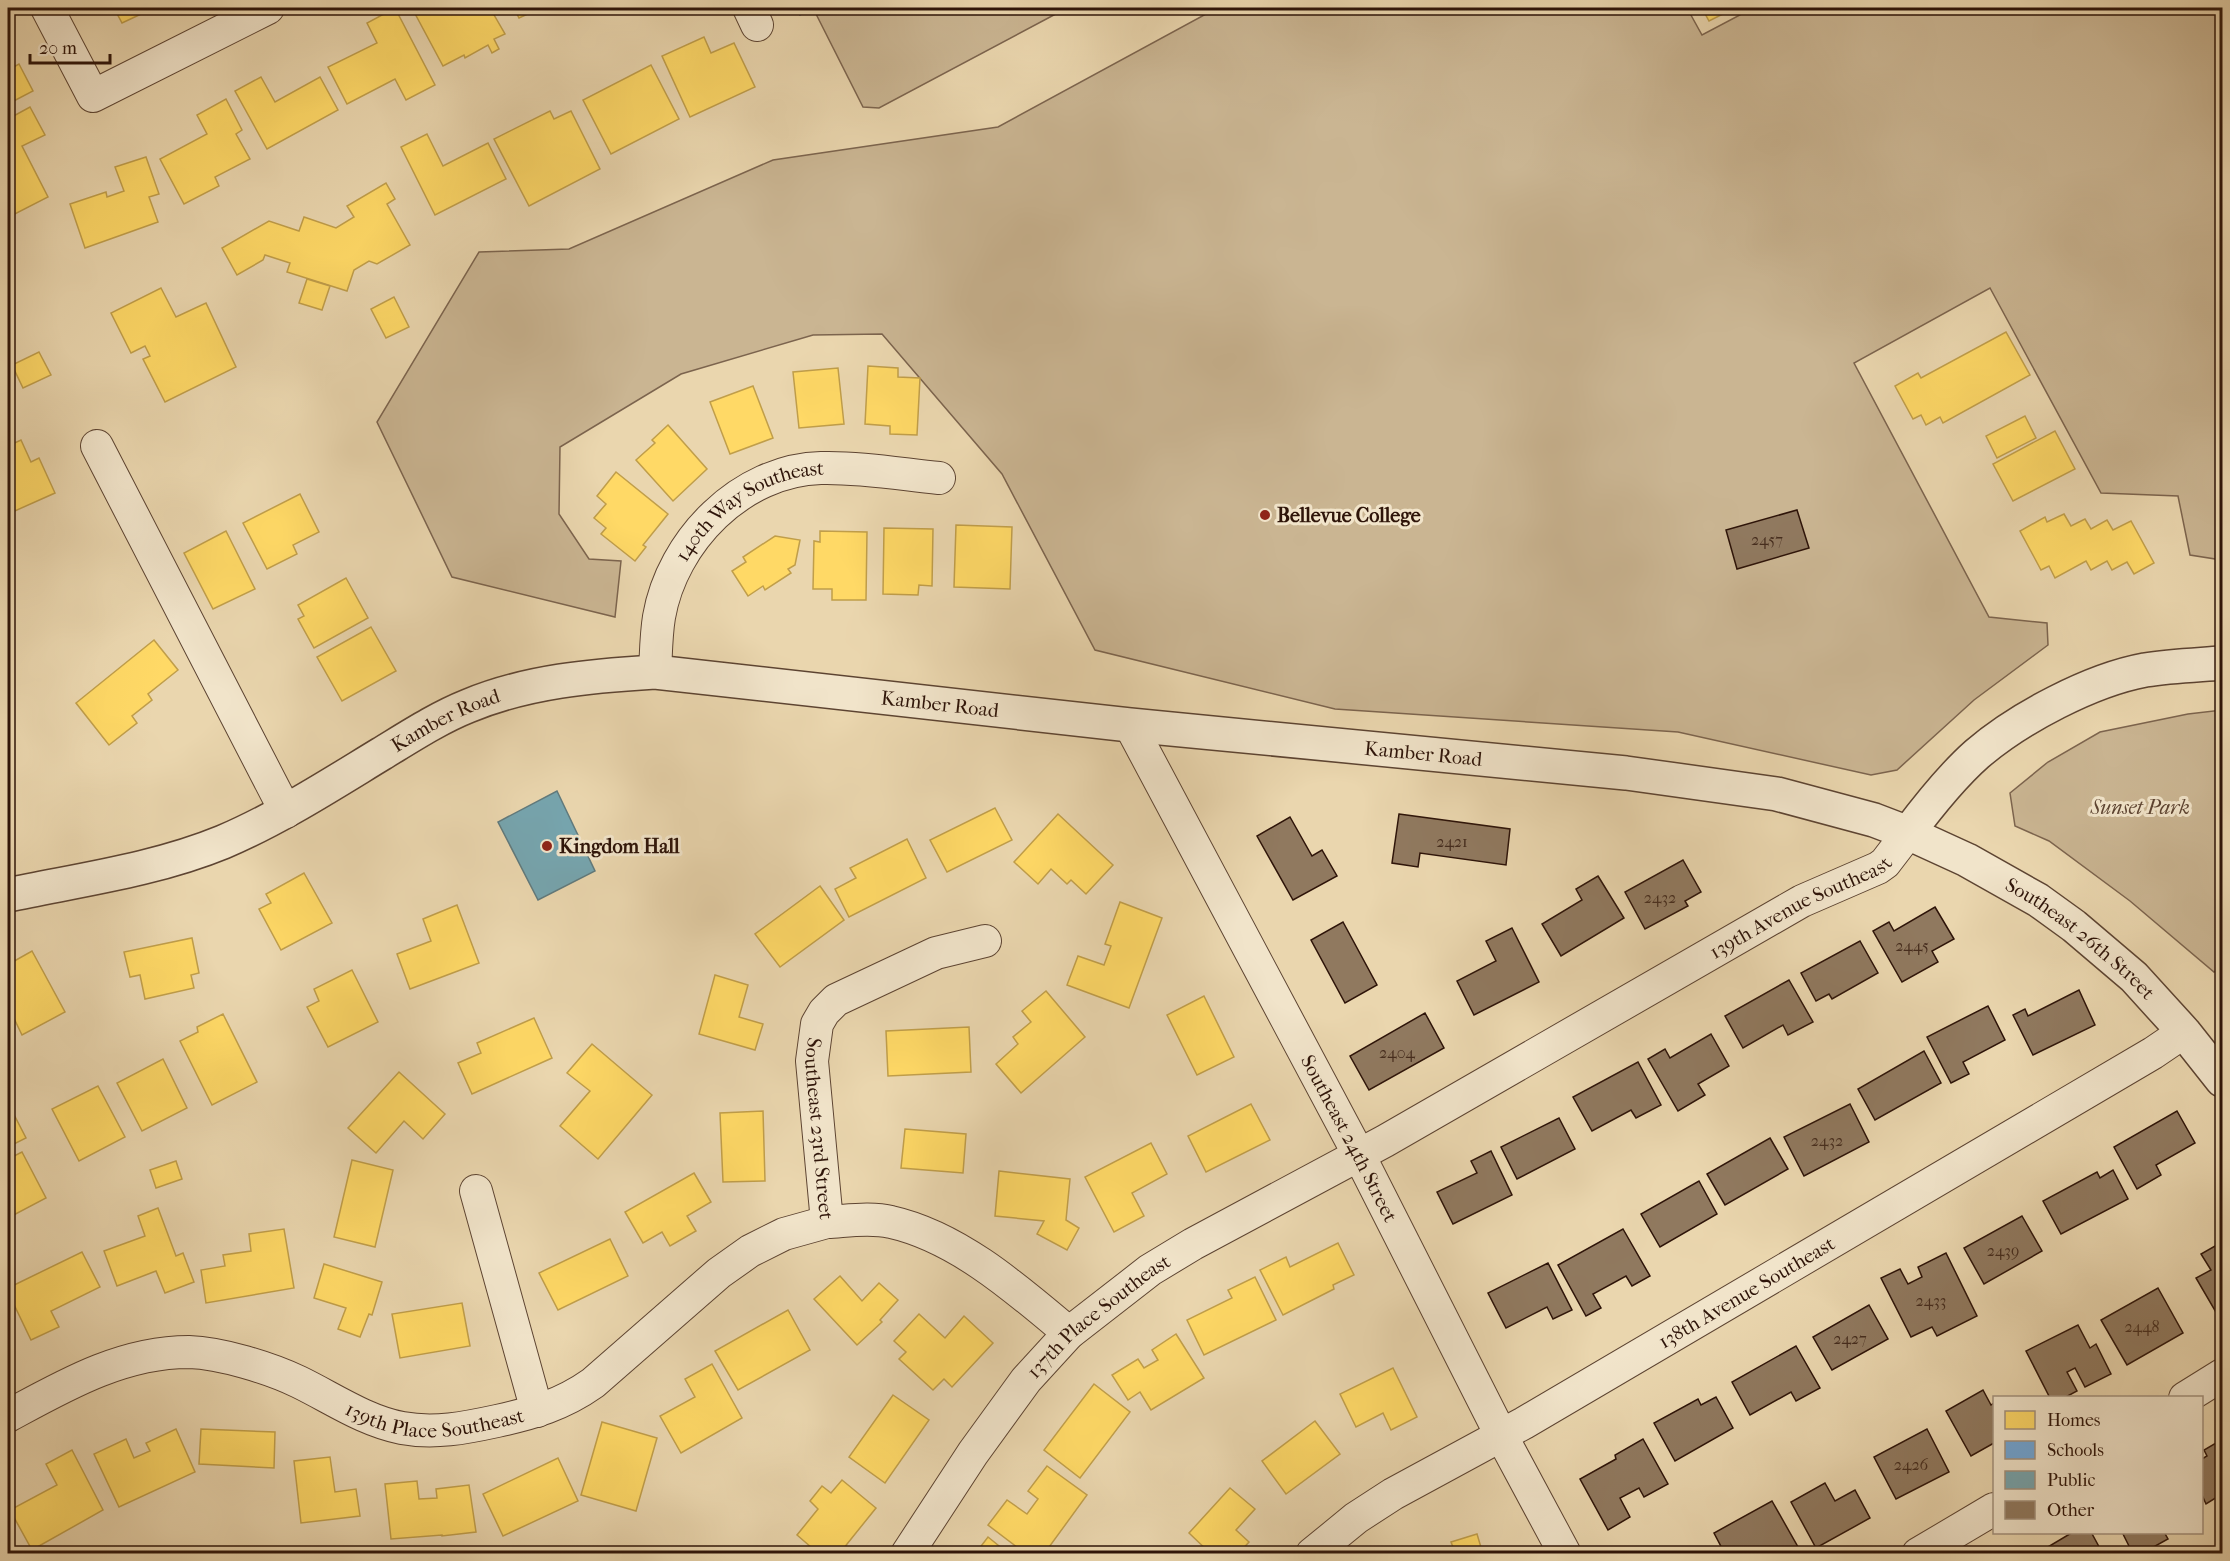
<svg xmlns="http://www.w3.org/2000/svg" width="2230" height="1561" viewBox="0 0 2230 1561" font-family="'IM FELL French Canon',serif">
<rect width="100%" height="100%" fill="#ead6ae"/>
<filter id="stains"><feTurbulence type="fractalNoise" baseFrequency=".00333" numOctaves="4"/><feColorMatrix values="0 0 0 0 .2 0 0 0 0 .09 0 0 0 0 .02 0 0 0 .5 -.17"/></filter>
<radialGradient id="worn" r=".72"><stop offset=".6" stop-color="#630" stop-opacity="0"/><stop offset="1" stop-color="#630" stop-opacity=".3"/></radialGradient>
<!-- green -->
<g fill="#cab592" stroke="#7c644e" stroke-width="1.5">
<polygon points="813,8 1067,8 879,108 863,107"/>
<polygon points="1217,8 1687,8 1702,35 1753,8 2222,8 2222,560 2190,555 2178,496 2101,493 1990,288 1854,363 1989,617 2047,623 2048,645 1974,700 1897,770 1871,775 1678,732 1335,709 1095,650 1002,474 882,334 813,335 681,374 560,447 559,514 589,559 621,561 615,617 452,577 377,422 479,252 569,249 773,160 998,127"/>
<polygon points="2222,710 2222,967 2214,972 2130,901 2049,841 2015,826 2010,793 2048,762 2100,732 2188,714"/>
</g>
<!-- homes -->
<g fill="#ffd966" stroke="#c09e4a" stroke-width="1.5">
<polygon points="114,8 154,8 122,23"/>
<polygon points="395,8 435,85 406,100 395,79 347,104 328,67 377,43 367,23"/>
<polygon points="412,8 460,8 463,13 474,8 490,8 505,34 494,39 499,49 492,53 488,45 465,58 464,55 443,66"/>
<polygon points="514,8 541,8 519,18"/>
<polygon points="1702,8 1732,8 1733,9 1709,21"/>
<polygon points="704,37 711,53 734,43 755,87 690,117 662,56"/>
<polygon points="19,64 33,91 8,104 8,70"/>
<polygon points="651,65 679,119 611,154 583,100"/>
<polygon points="261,77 275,102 320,77 338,110 267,149 235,91"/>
<polygon points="226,99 242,130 236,134 250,159 215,177 219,186 184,204 160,159 207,134 197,115"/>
<polygon points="30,107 45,135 22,146 48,197 9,217 8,214 8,119"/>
<polygon points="550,111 554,119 571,111 600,169 529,206 494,139"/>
<polygon points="427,134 443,166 488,143 506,179 435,215 401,147"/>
<polygon points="146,157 159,194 149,197 158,222 85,248 70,204 106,192 107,197 124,191 115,167"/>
<polygon points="386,183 395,199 387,204 410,245 377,264 369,261 354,270 347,291 287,272 290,263 265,255 263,260 237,275 222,248 269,221 299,231 304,217 336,228 354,217 347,206"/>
<polygon points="307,279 330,286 322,310 299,303"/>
<polygon points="161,288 176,317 206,303 236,367 165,402 143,359 150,356 145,346 131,353 111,313"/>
<polygon points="394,297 409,327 386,338 371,309"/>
<polygon points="2006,332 2030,375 1943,423 1940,417 1926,425 1921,415 1913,419 1895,386 1918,373 1921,378"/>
<polygon points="39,352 51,375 23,388 12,365"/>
<polygon points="868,366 898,368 898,377 920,378 917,435 890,434 890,426 865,424"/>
<polygon points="838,368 844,424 799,428 793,372"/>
<polygon points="753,386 773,438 730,454 710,402"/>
<polygon points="2025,416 2036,438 1997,458 1986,436"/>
<polygon points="668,425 707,469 673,501 636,460 655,443 652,440"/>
<polygon points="2055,431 2075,469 2013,501 1993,464"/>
<polygon points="21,440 31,462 39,458 55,493 8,514 8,473 10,472 8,465 8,446"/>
<polygon points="616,472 668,514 643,545 646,547 635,561 601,534 606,528 594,518 606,504 597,496"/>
<polygon points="300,494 319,532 293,545 297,554 267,569 243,523"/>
<polygon points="2064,514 2071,526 2085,519 2091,529 2107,520 2113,530 2131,521 2154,563 2134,574 2127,562 2112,570 2107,561 2091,570 2086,561 2055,578 2049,566 2041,570 2020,531 2045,517 2047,522"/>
<polygon points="956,525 1012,527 1010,589 954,587"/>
<polygon points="884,528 933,529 932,586 919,585 918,595 883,594"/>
<polygon points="226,531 255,589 213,609 184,553"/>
<polygon points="820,531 867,532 866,600 832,600 832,589 813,589 814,541 820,542"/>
<polygon points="775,536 800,540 795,565 788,569 791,573 765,590 763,586 748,596 732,571 746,562 743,557"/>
<polygon points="346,578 368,618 314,648 298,619 304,616 298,605"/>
<polygon points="371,627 396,671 342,701 317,657"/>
<polygon points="154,640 178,670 148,694 152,700 132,716 137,723 109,745 76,703"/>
<polygon points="995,808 1012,840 947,872 930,840"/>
<polygon points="1058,814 1113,865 1086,894 1071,880 1067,884 1051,869 1038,884 1014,862"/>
<polygon points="907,839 926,878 849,917 835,889 856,878 850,868"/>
<polygon points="304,873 332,923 281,950 259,909 271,903 266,894"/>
<polygon points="820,886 844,920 780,967 755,934"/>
<polygon points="1120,902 1162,918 1129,1008 1067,985 1078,956 1104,965 1111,946 1105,944"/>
<polygon points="457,905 479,963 410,989 397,954 431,941 423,919"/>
<polygon points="192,938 199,973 191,975 194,988 145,999 140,975 130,977 124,952"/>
<polygon points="32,951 65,1012 22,1035 8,1006 8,960 9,964"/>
<polygon points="352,970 378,1022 328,1047 307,1007 319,1001 314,989"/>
<polygon points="715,975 748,985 739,1017 763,1024 755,1050 699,1034"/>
<polygon points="1046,991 1085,1037 1021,1093 996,1064 1018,1044 1013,1037 1031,1022 1022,1011"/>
<polygon points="1204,996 1234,1057 1197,1075 1167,1015"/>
<polygon points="223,1014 257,1082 212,1105 180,1041 198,1032 197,1027"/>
<polygon points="534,1018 552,1058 472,1094 458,1063 481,1053 477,1043"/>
<polygon points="969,1027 971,1072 888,1076 886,1031"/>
<polygon points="592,1044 652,1095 598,1159 560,1126 590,1091 567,1073"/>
<polygon points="163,1059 187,1108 142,1131 117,1083"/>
<polygon points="399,1072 445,1114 423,1139 404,1121 376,1153 348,1128"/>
<polygon points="98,1086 125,1137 79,1161 52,1109"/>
<polygon points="8,1103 26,1138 8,1147"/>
<polygon points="1251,1104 1270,1140 1206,1172 1188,1136"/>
<polygon points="763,1111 765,1181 723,1182 720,1113"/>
<polygon points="905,1129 966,1134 963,1173 901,1168"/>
<polygon points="1151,1143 1167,1174 1132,1193 1144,1216 1114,1232 1085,1177"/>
<polygon points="22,1152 46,1198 8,1218 8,1159"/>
<polygon points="352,1160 393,1170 375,1247 334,1237"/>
<polygon points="176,1161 182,1179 156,1188 150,1170"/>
<polygon points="999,1171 1070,1179 1066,1220 1079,1228 1067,1250 1037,1234 1044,1221 995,1216"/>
<polygon points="694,1173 711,1202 687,1216 696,1231 670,1246 662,1232 643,1243 625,1212"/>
<polygon points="158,1208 176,1256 183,1253 194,1282 165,1293 156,1271 117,1286 104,1251 145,1236 138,1216"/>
<polygon points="284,1229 294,1288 206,1303 201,1270 225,1266 223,1255 251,1251 249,1234"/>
<polygon points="610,1239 628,1276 558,1310 539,1273"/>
<polygon points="1338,1243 1354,1275 1333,1285 1334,1289 1283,1315 1260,1270 1286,1257 1290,1267"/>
<polygon points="82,1252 100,1287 51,1311 59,1327 31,1340 8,1292 8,1288"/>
<polygon points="324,1264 382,1282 372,1315 369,1314 360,1337 338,1329 346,1308 314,1298"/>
<polygon points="840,1276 862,1301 879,1283 898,1300 880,1320 882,1322 857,1345 814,1299"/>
<polygon points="1255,1277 1276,1320 1204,1355 1187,1320 1232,1298 1228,1290"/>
<polygon points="462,1303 470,1346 400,1358 392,1314"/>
<polygon points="788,1310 810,1350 738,1390 715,1351"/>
<polygon points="919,1314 945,1338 964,1316 993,1343 952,1387 944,1379 933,1390 899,1359 906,1352 894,1341"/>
<polygon points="1176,1334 1204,1378 1151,1410 1140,1392 1128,1400 1112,1375 1138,1359 1144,1368 1158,1360 1152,1350"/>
<polygon points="712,1364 742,1418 681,1453 660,1416 695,1397 685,1379"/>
<polygon points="1393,1368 1417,1417 1391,1430 1383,1413 1356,1427 1340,1394"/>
<polygon points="1094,1384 1130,1412 1080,1478 1044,1450"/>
<polygon points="893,1395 929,1420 885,1483 849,1457"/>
<polygon points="1315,1421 1340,1454 1286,1494 1262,1461"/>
<polygon points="602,1422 657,1438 636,1511 581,1495"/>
<polygon points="176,1429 195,1472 119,1507 94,1454 126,1439 134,1458 150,1451 146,1443"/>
<polygon points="201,1429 275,1432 274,1468 199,1464"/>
<polygon points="72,1450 103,1510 32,1550 10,1510 57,1485 46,1464"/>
<polygon points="330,1457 335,1492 356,1489 360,1516 301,1523 294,1461"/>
<polygon points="558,1458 578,1501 503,1536 483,1494"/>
<polygon points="1047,1466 1087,1495 1044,1554 1026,1554 988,1525 1007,1500 1027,1514 1038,1499 1028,1491"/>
<polygon points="842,1480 876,1508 839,1554 819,1554 797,1535 818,1509 810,1501 822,1486 831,1493"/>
<polygon points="417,1481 419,1499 437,1498 436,1489 469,1485 476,1532 442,1536 442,1535 391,1539 385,1484"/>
<polygon points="1230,1488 1255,1509 1236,1530 1249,1542 1238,1554 1211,1554 1189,1533"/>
<polygon points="1477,1534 1483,1554 1434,1554 1453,1547 1451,1542"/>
<polygon points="988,1537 1009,1554 975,1554"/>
</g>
<!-- schools -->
<polygon fill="#6fa8dc" stroke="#5c7c9d" stroke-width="1.5" points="797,8 813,8 800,15"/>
<!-- public -->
<polygon fill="#76a5af" stroke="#607a7d" stroke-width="1.5" points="557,791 595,871 538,900 498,822"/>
<!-- building -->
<g fill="#90795f" stroke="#2e1409" stroke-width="1.5">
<polygon points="1797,510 1809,548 1737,569 1726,530"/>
<polygon points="1399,814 1510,829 1506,865 1420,853 1418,867 1392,863"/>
<polygon points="1290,817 1312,856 1322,850 1337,876 1293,900 1257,836"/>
<polygon points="1683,860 1701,892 1685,901 1688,906 1645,929 1625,892"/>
<polygon points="1598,876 1624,918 1561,956 1542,924 1582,900 1576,889"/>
<polygon points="1935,907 1954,939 1932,951 1938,962 1902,982 1873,931 1889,922 1894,931"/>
<polygon points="1343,922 1377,985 1345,1003 1311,940"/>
<polygon points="1512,928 1539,982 1474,1015 1457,981 1496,961 1486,941"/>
<polygon points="1860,941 1878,973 1832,999 1829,994 1816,1001 1801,973"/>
<polygon points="1789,980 1813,1022 1788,1035 1783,1025 1743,1048 1725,1016"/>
<polygon points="2079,990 2095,1025 2033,1055 2013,1015 2025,1009 2028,1016"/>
<polygon points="1988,1006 2005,1040 1963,1062 1969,1074 1951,1083 1927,1037"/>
<polygon points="1425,1013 1444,1048 1369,1090 1350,1056"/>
<polygon points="1711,1034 1729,1066 1698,1084 1705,1095 1678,1111 1648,1059 1665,1049 1670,1058"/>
<polygon points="1924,1051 1941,1083 1875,1120 1858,1089"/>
<polygon points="1638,1062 1661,1105 1636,1118 1631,1110 1592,1131 1573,1097"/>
<polygon points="1850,1104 1869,1142 1804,1176 1784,1137"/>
<polygon points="2177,1111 2195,1143 2156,1165 2161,1175 2137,1189 2114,1147"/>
<polygon points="1559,1118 1575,1149 1517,1179 1501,1147"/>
<polygon points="1770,1138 1788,1169 1725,1205 1707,1174"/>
<polygon points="1491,1151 1512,1195 1453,1224 1437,1192 1477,1173 1471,1161"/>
<polygon points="2113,1170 2128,1199 2061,1234 2043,1201 2097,1172 2100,1178"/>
<polygon points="1699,1181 1717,1214 1660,1247 1641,1214"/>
<polygon points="2022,1216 2042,1251 1984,1284 1964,1248"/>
<polygon points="1623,1229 1650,1276 1632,1286 1626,1276 1593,1294 1601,1308 1586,1316 1558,1265"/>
<polygon points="2222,1242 2222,1311 2217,1314 2196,1278 2211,1270 2201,1254"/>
<polygon points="1946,1253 1977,1316 1937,1336 1932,1327 1911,1337 1881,1278 1900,1269 1908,1284 1922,1277 1918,1267"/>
<polygon points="1548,1263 1572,1310 1553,1319 1547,1307 1506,1328 1488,1293"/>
<polygon points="2158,1288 2183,1333 2127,1365 2101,1320"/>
<polygon points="1869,1305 1888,1339 1832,1370 1813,1337"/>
<polygon points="2078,1325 2090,1348 2096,1344 2111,1374 2085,1387 2075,1368 2067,1372 2077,1391 2064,1398 2050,1398 2026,1351"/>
<polygon points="1796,1346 1820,1388 1796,1401 1791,1392 1750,1415 1732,1382"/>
<polygon points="1983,1390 1991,1405 1994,1403 1994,1443 1971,1456 1946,1411"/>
<polygon points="1716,1397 1733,1428 1675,1461 1654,1423 1698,1399 1701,1405"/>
<polygon points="1927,1429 1949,1472 1896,1499 1874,1457"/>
<polygon points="1643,1439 1668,1484 1644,1497 1639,1488 1620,1498 1630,1517 1608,1530 1580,1479 1616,1459 1615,1455"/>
<polygon points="2221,1440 2222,1443 2222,1494 2206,1504 2202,1495 2202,1459 2207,1456 2204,1450"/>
<polygon points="1825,1483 1835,1501 1855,1490 1870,1518 1816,1548 1791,1502"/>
<polygon points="1772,1501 1802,1554 1765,1554 1763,1549 1755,1554 1725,1554 1714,1533"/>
<polygon points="2073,1532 2091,1532 2103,1554 2036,1554"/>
<polygon points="2122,1532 2164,1532 2168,1539 2141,1554 2133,1554"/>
</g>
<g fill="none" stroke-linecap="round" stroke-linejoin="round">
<!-- minor casing -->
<g stroke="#5d4432" stroke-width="34">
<g id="minor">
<polyline points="47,8 93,96 268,8"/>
<polyline points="749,8 757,25"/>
<polyline points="97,446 286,812"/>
<path id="s1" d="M655 672C656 654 656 635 659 617 672 541 741 470 821 468 860 467 900 474 939 478"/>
<path id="s2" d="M1130 725 1359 1155 1501 1435 1565 1554"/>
<path id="s3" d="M985 941 936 953 836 1000 824 1012 817 1024 812 1061 827 1222C847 1221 871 1217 891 1222 958 1237 1018 1290 1069 1333"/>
<polyline points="476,1191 537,1411"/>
<polyline points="2185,1398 2222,1375"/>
<path id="s4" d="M8 1416C65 1385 122 1352 189 1352 221 1353 270 1368 299 1382 332 1398 365 1421 402 1428 434 1434 465 1428 497 1421 533 1413 562 1405 593 1383L719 1273 750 1251 784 1234 827 1222"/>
<path id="s5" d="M907 1554 973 1453 1026 1380 1069 1333 1150 1270 1193 1244 1385 1141 1802 901 1878 868 1885 863 1908 833"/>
<path id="s6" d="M1312 1554 1356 1518 1393 1494 1524 1423 2153 1053 2184 1032"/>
<polyline points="1918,1554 1994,1509"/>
</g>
</g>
<!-- tertiary casing -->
<g stroke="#5d4432" stroke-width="36">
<g id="tertiary">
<path d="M1908 833C1929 805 1951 777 1977 754 2019 718 2091 680 2145 670 2170 666 2197 665 2222 663"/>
<path id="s7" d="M8 895C79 880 155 870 223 842 279 818 330 785 381 754 409 737 438 718 468 706 528 681 591 676 655 672L1130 725 1626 773 1777 794 1874 820 1908 833 1967 860 2038 900 2074 926 2134 977 2184 1032 2222 1080"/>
</g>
</g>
<!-- minor -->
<use href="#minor" stroke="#f1e4ca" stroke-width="32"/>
<!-- tertiary -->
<use href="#tertiary" stroke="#f1e4ca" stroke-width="33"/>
</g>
<!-- markers -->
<g fill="#8f2418" stroke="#f1e4ca" stroke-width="2">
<circle cx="1265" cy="515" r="6"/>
<circle cx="547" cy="846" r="6"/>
</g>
<g text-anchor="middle" stroke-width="6" stroke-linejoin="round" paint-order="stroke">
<!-- number labels -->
<g font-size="16" fill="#462d1e">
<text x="1767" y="545">2457</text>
<text x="1452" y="847">2421</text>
<text x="1660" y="903">2432</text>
<text x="1912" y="951">2445</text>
<text x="1397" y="1058">2404</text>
<text x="1827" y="1146">2432</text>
<text x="2003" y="1256">2439</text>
<text x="1931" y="1306">2433</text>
<text x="2142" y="1332">2448</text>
<text x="1850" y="1344">2427</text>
<text x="1911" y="1470">2426</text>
</g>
<!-- poi labels -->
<g font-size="20" font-weight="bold" fill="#2e1409" stroke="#f1e4ca" text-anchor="start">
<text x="1277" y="522">Bellevue College</text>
<text x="559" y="853">Kingdom Hall</text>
</g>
<!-- street labels -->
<g font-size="20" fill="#2e1409" stroke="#f1e4ca">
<text dy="7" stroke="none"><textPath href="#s1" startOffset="206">140th Way Southeast</textPath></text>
<text dy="7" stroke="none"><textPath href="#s7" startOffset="980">Kamber Road</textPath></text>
<text dy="7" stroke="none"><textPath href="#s7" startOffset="476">Kamber Road</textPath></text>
<text dy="7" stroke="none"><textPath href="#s7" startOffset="1466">Kamber Road</textPath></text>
<text dy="7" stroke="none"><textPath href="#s5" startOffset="1122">139th Avenue Southeast</textPath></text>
<text dy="7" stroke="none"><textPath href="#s7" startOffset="2162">Southeast 26th Street</textPath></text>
<text dy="7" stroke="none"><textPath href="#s3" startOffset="297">Southeast 23rd Street</textPath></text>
<text dy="7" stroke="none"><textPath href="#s2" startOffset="468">Southeast 24th Street</textPath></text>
<text dy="7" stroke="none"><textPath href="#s6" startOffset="508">138th Avenue Southeast</textPath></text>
<text dy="7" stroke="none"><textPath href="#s5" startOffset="308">137th Place Southeast</textPath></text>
<text dy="7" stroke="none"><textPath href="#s4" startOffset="454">139th Place Southeast</textPath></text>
</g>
<!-- park labels -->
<g font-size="20" font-style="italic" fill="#5d4432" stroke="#f1e4ca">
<text x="2140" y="814">Sunset Park</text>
</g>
</g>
<!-- margin -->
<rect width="2230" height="1561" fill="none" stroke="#ead6ae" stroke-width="30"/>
<rect x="9" y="9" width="2212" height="1543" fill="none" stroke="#2e1409" stroke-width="3"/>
<rect x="15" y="15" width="2200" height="1531" fill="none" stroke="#2e1409" stroke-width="1.5"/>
<!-- legend -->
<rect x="1993" y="1396" width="210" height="138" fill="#f1e4ca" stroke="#a3917d" stroke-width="1.5"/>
<rect x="2005" y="1411" width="30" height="18" fill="#ffd966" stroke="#a3917d" stroke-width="1.5"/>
<text x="2047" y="1426" font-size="18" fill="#2e1409">Homes</text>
<rect x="2005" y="1441" width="30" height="18" fill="#6fa8dc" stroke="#a3917d" stroke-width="1.5"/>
<text x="2047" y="1456" font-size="18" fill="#2e1409">Schools</text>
<rect x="2005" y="1471" width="30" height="18" fill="#76a5af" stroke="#a3917d" stroke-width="1.5"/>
<text x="2047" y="1486" font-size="18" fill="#2e1409">Public</text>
<rect x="2005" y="1501" width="30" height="18" fill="#90795f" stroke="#a3917d" stroke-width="1.5"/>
<text x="2047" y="1516" font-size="18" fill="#2e1409">Other</text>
<!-- scale -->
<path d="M30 54v9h80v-9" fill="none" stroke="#2e1409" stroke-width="3"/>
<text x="39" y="54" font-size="18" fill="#2e1409" stroke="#f1e4ca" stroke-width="4.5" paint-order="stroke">20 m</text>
<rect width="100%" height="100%" filter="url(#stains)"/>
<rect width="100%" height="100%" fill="url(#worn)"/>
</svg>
